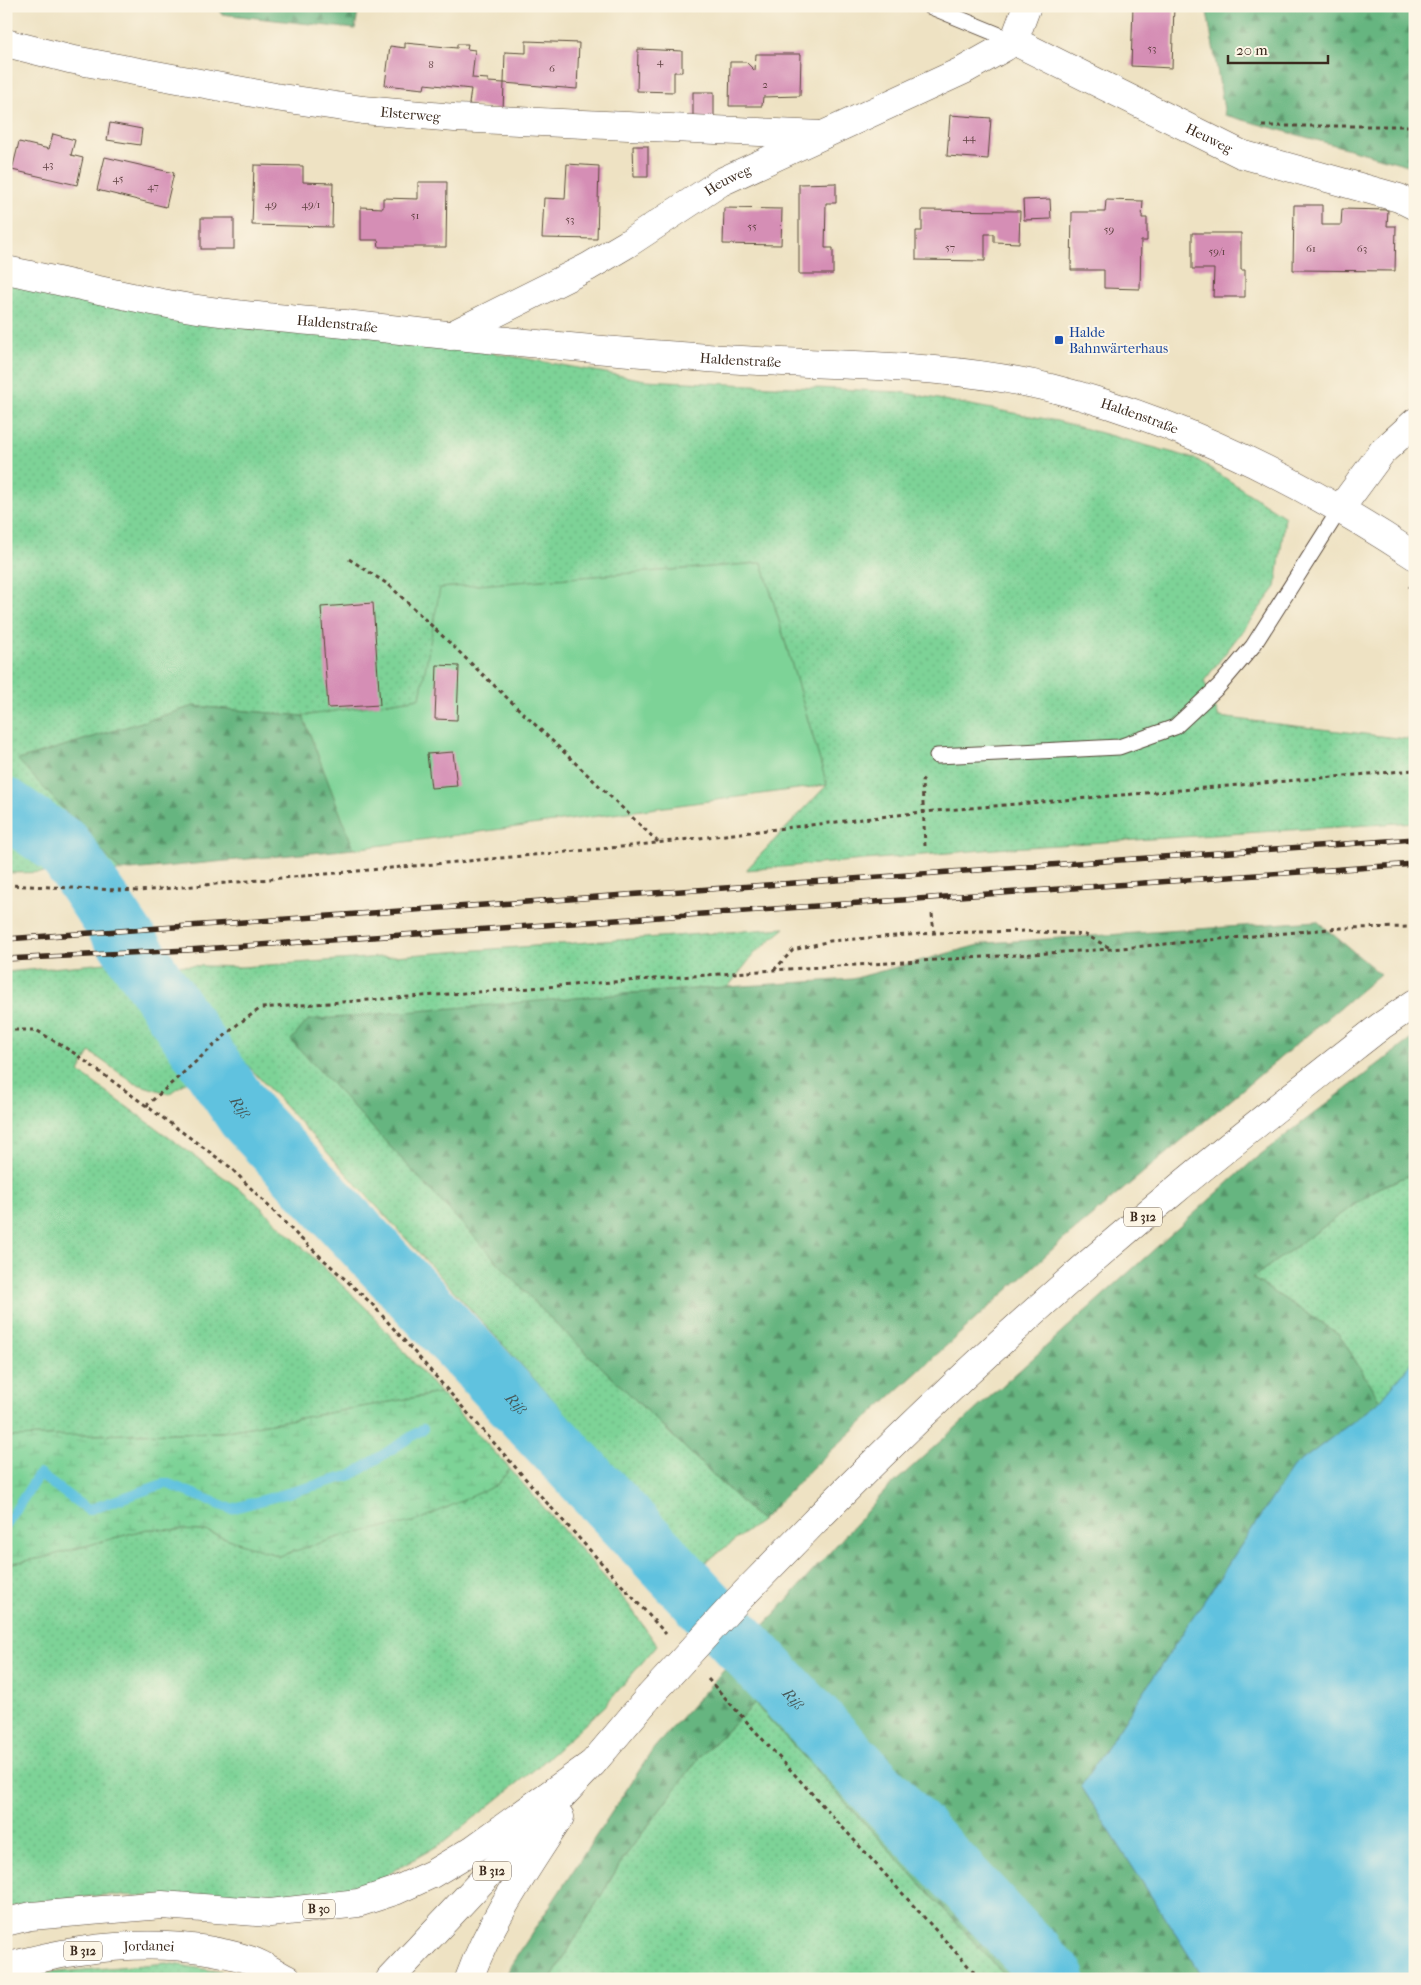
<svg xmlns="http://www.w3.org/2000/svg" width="1421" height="1985" viewBox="0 0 1421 1985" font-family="'IM FELL French Canon',serif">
<defs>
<pattern id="grass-dots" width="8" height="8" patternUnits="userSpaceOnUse" patternTransform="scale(1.25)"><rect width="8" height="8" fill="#7dd397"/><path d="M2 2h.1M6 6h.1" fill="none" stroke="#6db582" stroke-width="1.8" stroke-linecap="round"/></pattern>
<pattern id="forest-firs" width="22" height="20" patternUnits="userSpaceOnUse" patternTransform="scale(1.25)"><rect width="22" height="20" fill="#66b580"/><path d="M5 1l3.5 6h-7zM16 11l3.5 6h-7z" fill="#559368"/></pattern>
<pattern id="wetland-marsh" width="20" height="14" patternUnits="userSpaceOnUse" patternTransform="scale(1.25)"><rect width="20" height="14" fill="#7dd397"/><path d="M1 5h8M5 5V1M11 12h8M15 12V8" fill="none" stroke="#6db582"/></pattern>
</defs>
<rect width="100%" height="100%" fill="#fcf5e5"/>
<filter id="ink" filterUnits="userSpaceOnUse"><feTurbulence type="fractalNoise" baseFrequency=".02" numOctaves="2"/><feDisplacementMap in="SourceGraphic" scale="10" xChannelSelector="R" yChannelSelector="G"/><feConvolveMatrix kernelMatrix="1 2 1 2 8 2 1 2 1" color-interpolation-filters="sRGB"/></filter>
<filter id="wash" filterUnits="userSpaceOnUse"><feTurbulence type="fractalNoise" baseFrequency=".0096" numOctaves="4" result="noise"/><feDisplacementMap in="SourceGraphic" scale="20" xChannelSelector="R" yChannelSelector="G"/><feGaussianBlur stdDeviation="1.12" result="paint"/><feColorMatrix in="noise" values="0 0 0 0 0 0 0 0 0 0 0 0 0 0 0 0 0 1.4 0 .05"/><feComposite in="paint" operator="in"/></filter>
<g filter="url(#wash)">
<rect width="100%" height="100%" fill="#eee2c3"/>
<!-- grass -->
<g fill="url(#grass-dots)" stroke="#5c7e5a">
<polygon points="6,283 450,345 645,380 900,392 1057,421 1196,459 1285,517 1276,587 1204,681 1219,717 1415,740 1415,822 995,849 746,870 827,785 762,563 441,588 420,698 303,716 194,706 23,759 120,871 6,873"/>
<polygon points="785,928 754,954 728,987 635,993 291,1040 543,1311 761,1521 703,1564 231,1047 170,1094 134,1083 90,1052 79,1072 248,1195 367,1309 440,1393 222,1432 6,1437 6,972 106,963 241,967"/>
<polygon points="1415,1173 1415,1358 1380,1401 1339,1334 1252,1278 1378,1188"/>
<polygon points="510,1469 628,1604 657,1645 605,1706 540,1765 444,1842 373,1883 323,1897 267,1899 106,1895 42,1901 6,1908 6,1564 42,1558 147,1529 205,1531 279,1556 497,1485"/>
<polygon points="755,1704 1008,1979 551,1979 623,1859 701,1755"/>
<polygon points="167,1963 221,1972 240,1979 18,1979 36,1974"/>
</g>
<!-- forest -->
<g fill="url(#forest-firs)" stroke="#50704f">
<polygon points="219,6 359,6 355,29 221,14"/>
<polygon points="1206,6 1415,6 1415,167 1225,115"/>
<polygon points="194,706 303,716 354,849 120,871 18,760"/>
<polygon points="1317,921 1380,974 1057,1245 812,1468 761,1521 543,1311 291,1040 308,1020 635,993 852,979 986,943"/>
<polygon points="1415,1036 1415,1173 1378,1188 1252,1278 1339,1334 1380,1401 1293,1467 1081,1786 1204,1979 1008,1979 755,1704 701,1755 623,1859 551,1979 505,1979 511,1965 654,1748 884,1492 1256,1158"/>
</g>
<!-- wetland -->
<polygon fill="url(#wetland-marsh)" stroke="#5c7e5a" points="440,1393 510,1469 497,1485 417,1521 346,1535 279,1556 205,1531 147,1529 42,1558 6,1564 6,1437 222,1432"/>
<!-- green -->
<polygon fill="#7dd397" stroke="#5c7e5a" points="762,563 827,785 354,849 303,716 420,698 440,588"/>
<!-- water -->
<polygon fill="#61c2df" stroke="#4e767e" points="1415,1358 1415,1979 1204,1979 1081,1786 1293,1467 1380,1401"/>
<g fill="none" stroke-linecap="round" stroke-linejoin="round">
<!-- stream -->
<polyline stroke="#61c2df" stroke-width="10" points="6,1525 39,1474 88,1510 166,1483 231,1509 352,1475 423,1429"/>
<!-- river -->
<path stroke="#61c2df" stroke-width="60" id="s1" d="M6 808 63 847 246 1116 1056 1979"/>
</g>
<g id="blocks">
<!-- building -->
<g fill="#d58eb5">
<polygon points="1133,6 1174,6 1172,68 1131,66"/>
<polygon points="526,41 579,43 577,89 504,83 505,52 526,53"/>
<polygon points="405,43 457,48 457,44 468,44 467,49 475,50 472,78 488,79 488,82 504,83 503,110 469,104 471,89 425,84 424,89 385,85 390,46 405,48"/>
<polygon points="638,49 682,51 682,72 674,72 674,92 637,91"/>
<polygon points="756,54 801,54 800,96 763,97 762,106 729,106 730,62 746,62 755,71"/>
<rect x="693" y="92" width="21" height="28"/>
<polygon points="950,115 991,118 988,159 947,156"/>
<polygon points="110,123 142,129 140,145 107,140"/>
<polygon points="53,134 75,140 71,155 83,158 77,185 12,170 19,142 49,149"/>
<polygon points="633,146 648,146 648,177 634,177"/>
<polygon points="105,157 174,173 166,207 97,190"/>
<polygon points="567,164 599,166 597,239 542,238 544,198 565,199"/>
<polygon points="254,165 303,166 303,182 333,183 332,227 252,225"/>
<polygon points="418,182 447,182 446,247 379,247 378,240 361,240 361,207 383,208 383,198 418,199"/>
<polygon points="836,183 836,203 826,203 825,248 833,248 833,274 799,274 799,184"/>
<polygon points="1050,199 1051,219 1024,220 1023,200"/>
<polygon points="1106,200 1143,201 1142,218 1147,218 1147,241 1141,241 1140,289 1104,288 1104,270 1071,270 1072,212 1105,212"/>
<polygon points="1294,205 1322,205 1322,225 1341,225 1342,209 1388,210 1387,226 1396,226 1395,271 1293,270"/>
<polygon points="724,208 782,209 781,245 723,244"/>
<polygon points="922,210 1020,211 1019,243 994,242 994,234 985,234 985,261 916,260 916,231 922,231"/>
<rect x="201" y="218" width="33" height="31"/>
<polygon points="1192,233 1241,233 1241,270 1245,270 1245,297 1213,297 1214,269 1192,269"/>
<polygon points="373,603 380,705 328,708 321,607"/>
<polygon points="437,665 459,666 457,720 435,719"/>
<polygon points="453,752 457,786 431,788 427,754"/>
</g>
</g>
</g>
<g filter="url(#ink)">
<use href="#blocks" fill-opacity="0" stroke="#564637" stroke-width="1"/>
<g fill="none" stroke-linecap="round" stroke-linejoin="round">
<!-- service casing -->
<g stroke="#564637" stroke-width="17">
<g id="service">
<polyline points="929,6 1014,41"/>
<polyline points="937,756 1119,747 1175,727 1219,686 1253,646 1340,509"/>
</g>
</g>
<!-- minor casing -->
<g stroke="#564637" stroke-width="29">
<g id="minor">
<path id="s2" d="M1014 41 1241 154 1399 198 1415 206"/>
<path id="s3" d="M6 43 69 59 275 97 363 110 455 118 822 135"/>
<path id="s4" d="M450 336 588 267 627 244 721 182 964 70 1005 47 1014 41 1027 6"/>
<polyline points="1340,509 1382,452 1415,422"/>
</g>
</g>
<!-- tertiary casing -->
<g stroke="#564637" stroke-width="29">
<g id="tertiary">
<path id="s5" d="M6 270C66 282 125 297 185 307 238 316 292 319 345 324 462 337 578 349 695 357 813 367 935 360 1051 388 1182 421 1303 482 1415 556"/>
</g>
</g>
<!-- primary casing -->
<g stroke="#564637" stroke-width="29">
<g id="primary">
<path d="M817 1519C930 1405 1048 1295 1172 1193 1240 1136 1311 1081 1381 1026L1415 1003"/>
<path id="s6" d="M6 1967C85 1945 170 1935 250 1960 263 1964 275 1973 287 1979"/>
<polyline points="390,1979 593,1763 648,1698"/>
<path d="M469 1979C490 1921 527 1868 560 1817"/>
</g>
</g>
<!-- trunk casing -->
<g stroke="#564637" stroke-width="29">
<polyline id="trunk" points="6,1922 31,1916 162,1905 270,1913 358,1903 395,1891 432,1874 472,1850 593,1763"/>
</g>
<!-- path -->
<g stroke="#564637" stroke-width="3" stroke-dasharray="4 4" stroke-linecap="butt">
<polyline points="1262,126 1415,126"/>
<polyline points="349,559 389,585 658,842"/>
<polyline points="1409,586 1415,592"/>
<polyline points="925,846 922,782 925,776"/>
<polyline points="6,885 139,891 621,847 923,812 1415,770"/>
<polyline points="932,914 934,933"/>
<polyline points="774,970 793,950 830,941 934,933 1026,931 1086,935 1110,948"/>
<polyline points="6,1030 36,1030 74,1053 230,1167 299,1237 372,1304 538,1493 666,1634"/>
<polyline points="146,1106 238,1024 261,1008 774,970 1111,949 1341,928 1415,927"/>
<polyline points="708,1679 980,1979"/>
</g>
<!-- service -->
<use href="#service" stroke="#fff" stroke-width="15"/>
<!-- minor -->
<use href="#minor" stroke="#fff" stroke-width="28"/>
<!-- tertiary -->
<use href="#tertiary" stroke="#fff" stroke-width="28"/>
<!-- primary -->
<use href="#primary" stroke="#fff" stroke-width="28"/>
<!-- trunk -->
<use href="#trunk" stroke="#fff" stroke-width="28"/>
<!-- rail casing -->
<g stroke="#3b2a1e" stroke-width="5.5">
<g id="rail">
<polyline points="6,939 1415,839"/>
<polyline points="6,959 188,950 1415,864"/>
</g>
</g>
<!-- rail -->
<use href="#rail" stroke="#fcf5e5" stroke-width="4" stroke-dasharray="11" stroke-linecap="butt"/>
<!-- primary-bridge casing -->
<g stroke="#564637" stroke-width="29" stroke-linecap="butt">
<polyline id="primary-bridge" points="648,1698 738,1600 817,1519"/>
</g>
<!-- primary-bridge -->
<use href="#primary-bridge" stroke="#fff" stroke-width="28"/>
</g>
</g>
<!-- markers -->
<rect fill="#1a4fb4" stroke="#fcf5e5" stroke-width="2" x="1054" y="335" width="10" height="10" rx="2.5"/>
<g text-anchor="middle" stroke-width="4" stroke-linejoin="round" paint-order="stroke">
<!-- number labels -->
<g font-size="11" fill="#624344">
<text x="1152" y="52">53</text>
<text x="660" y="65">4</text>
<text x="431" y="68">8</text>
<text x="552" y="72">6</text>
<text x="765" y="88">2</text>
<text x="969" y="141">44</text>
<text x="48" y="168">43</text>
<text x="118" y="182">45</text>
<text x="153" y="190">47</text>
<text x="271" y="208">49</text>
<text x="311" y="208">49/1</text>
<text x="415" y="219">51</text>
<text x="570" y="223">53</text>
<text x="752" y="230">55</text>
<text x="1109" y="233">59</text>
<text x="950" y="251">57</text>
<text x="1311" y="252">61</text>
<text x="1362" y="252">63</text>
<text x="1217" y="255">59/1</text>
</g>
<!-- shield labels -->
<g fill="#fcf5e5" stroke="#75675a" stroke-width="1">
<rect x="1124" y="1207.5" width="38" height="19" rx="4"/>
<rect x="473" y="1861.5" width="38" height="19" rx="4"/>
<rect x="303" y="1899.5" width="32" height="19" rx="4"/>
<rect x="64" y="1941.5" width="38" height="19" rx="4"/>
</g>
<g font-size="12" font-weight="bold" fill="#3b2a1e">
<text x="1143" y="1221">B 312</text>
<text x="492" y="1875">B 312</text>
<text x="319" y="1913">B 30</text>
<text x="83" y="1955">B 312</text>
</g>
<!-- street labels -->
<g font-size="14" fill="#3b2a1e" stroke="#fcf5e5">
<text dy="5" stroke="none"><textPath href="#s3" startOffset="411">Elsterweg</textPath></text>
<text dy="5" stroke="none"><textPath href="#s2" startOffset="218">Heuweg</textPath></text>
<text dy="5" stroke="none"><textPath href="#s4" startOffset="319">Heuweg</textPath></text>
<text dy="5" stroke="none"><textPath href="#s5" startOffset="336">Haldenstraße</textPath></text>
<text dy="5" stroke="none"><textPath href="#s5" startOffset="741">Haldenstraße</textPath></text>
<text dy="5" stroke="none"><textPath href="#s5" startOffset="1146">Haldenstraße</textPath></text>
<text dy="5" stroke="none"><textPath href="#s6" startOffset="145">Jordanei</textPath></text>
</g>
<!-- transit labels -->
<g font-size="14" fill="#164399" stroke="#fcf5e5" text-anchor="start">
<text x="1069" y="337">Halde<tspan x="1069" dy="16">Bahnwärterhaus</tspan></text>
</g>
<!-- water labels -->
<g font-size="15" font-style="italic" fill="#465858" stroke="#fcf5e5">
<text dy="5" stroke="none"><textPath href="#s1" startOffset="384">Riß</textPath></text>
<text dy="5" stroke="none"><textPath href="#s1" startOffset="789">Riß</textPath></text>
<text dy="5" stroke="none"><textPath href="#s1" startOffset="1194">Riß</textPath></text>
</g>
</g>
<!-- margin -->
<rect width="1421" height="1985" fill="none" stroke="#fcf5e5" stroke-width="25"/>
<!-- scale -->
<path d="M1228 55v8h100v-8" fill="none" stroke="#3b2a1e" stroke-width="2.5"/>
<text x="1236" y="55" font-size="15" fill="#3b2a1e" stroke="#fcf5e5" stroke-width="4" paint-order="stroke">20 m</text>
</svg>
